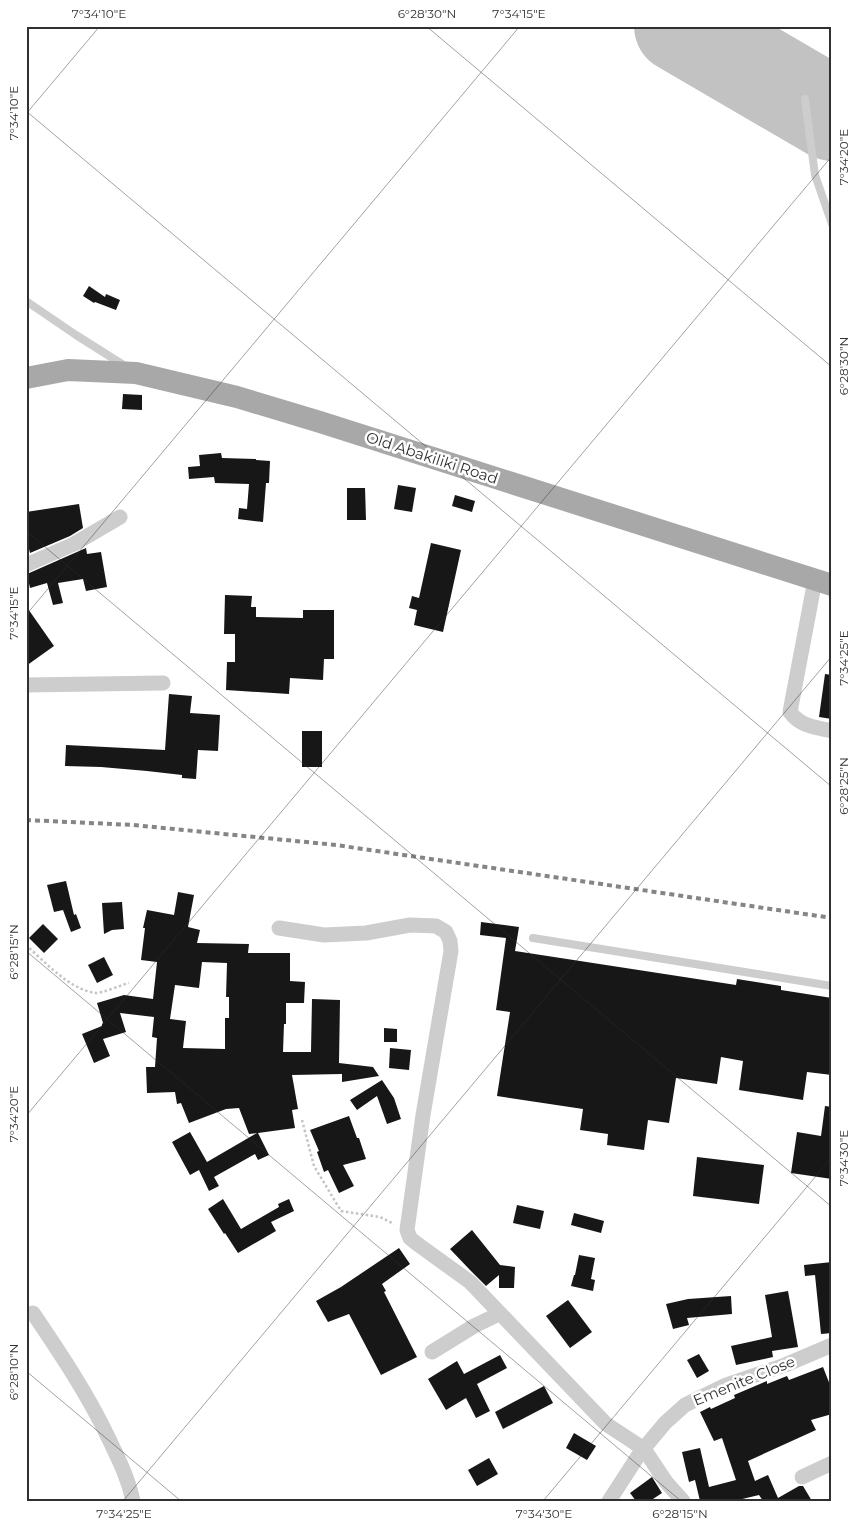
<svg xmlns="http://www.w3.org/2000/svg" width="858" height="1527" viewBox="0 0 858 1527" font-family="Montserrat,sans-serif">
<rect width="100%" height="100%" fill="#fff"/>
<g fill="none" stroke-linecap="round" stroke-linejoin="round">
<!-- runway -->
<polyline stroke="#c2c2c2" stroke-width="94" points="681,26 832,114"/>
</g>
<!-- building -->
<g fill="#171717" fill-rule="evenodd">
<polygon points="89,286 105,297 106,294 120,300 116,310 95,302 94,303 83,296"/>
<polygon points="123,394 142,395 142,410 122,409"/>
<polygon points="221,453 222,458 256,459 256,460 270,461 269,483 266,483 263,522 238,519 239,508 247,509 249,484 215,483 214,477 189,479 188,467 200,466 199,455"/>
<polygon points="398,485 416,488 412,512 394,509"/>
<polygon points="347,488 365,488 366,520 347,520"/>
<polygon points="455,495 475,501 472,512 452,506"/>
<polygon points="79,504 83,528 70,536 30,553 26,537 26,512"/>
<polygon points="431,543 461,550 443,632 414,625 417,610 409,608 412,596 419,598"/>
<polygon points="86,548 87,554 101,552 107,587 86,591 83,579 58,583 63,603 53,605 47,583 30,588 27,574"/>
<polygon points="225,595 252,596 251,607 256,607 256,617 303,618 303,610 334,610 334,659 324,659 323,680 290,678 289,694 226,690 227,662 235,662 235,634 224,634"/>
<polygon points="26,606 54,646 26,666"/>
<polygon points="825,674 832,675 832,719 819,717"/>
<polygon points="169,694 192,696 190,713 220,715 218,751 198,750 196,779 182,778 182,775 147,771 101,767 65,766 66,745 165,750"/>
<rect x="302" y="731" width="20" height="36"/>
<polygon points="66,881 74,915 76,914 81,928 71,932 63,910 54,912 47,885"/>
<path d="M178 892 194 895 188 927 200 930 197 943 249 944 248 953H290V981L305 982 304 1003H286V1024H284L283 1052H311L312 999 340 1000 339 1063 373 1067 379 1076 342 1082V1074L292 1075 298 1109 292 1110 295 1128 258 1133 269 1155 258 1160 255 1154 214 1177 219 1186 209 1191 199 1170 190 1175 172 1142 190 1132 207 1162 257 1133 249 1134 239 1108 226 1109 189 1123 181 1103 177 1104 175 1092 147 1093 146 1067H155L157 1038 152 1037 154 1017 120 1013 126 1032 103 1039 110 1056 94 1063 82 1034 102 1026V1024L103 1023 97 1003 124 995 153 999 157 962 141 960 145 928H143L147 910 174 915ZM202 962 227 963 226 997H229V1018H225V1049L183 1048 186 1021 170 1019 175 985 199 988Z"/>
<polygon points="122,902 124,929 112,930 104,934 102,903"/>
<polygon points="481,922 519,927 515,951 736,985 737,979 781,986 781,990 832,998 832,1075 807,1072 803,1100 739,1090 743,1061 721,1057 717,1084 676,1078 669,1123 648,1120 644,1150 607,1145 608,1134 580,1130 583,1109 497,1096 510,1012 496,1010 506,938 480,935"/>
<polygon points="43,924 58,939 44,953 29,938"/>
<polygon points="104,957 113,975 97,983 88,965"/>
<polygon points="384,1028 397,1029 397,1042 384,1042"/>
<polygon points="390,1048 411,1050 409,1070 389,1068"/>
<polygon points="382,1080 394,1098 401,1119 387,1124 377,1096 357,1110 350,1100"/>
<polygon points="825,1106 832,1107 832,1179 791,1173 797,1132 821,1136"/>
<polygon points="349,1116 357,1138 359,1138 366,1159 343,1165 354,1186 339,1193 328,1170 324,1172 317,1152 319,1151 310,1130"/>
<polygon points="697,1157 764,1165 759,1204 693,1196"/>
<polygon points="223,1199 241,1229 279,1207 278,1204 289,1199 294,1211 271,1222 276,1231 238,1253 225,1233 224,1234 208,1209"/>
<polygon points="517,1205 544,1211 540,1229 513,1223"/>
<polygon points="574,1213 604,1221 601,1233 571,1225"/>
<polygon points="472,1230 500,1265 515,1267 514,1288 499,1288 499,1275 486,1286 470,1270 450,1249"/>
<polygon points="399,1248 410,1264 382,1284 386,1291 384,1292 417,1357 381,1375 349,1314 328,1322 316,1301 341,1287"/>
<polygon points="579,1255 595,1258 591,1279 595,1280 593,1291 571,1286 574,1275 575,1275"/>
<polygon points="832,1262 832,1333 821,1334 815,1275 805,1276 804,1265"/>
<polygon points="788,1291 798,1347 772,1351 773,1357 736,1365 731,1346 772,1337 765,1295"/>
<polygon points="731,1296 732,1314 687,1318 689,1325 673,1329 666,1304 688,1299"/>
<polygon points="568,1300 592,1332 570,1348 546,1316"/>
<polygon points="699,1354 709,1371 697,1378 687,1360"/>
<polygon points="500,1355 507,1368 477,1384 490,1411 476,1418 466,1398 446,1410 428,1379 457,1361 464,1374"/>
<polygon points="823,1367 832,1390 832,1414 811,1420 816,1430 748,1461 755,1481 768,1475 778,1498 799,1486 803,1486 812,1501 763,1501 759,1495 734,1501 700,1501 695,1480 689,1482 682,1452 700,1448 709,1487 736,1480 722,1438 714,1441 700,1412 710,1407 711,1409 735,1398 734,1395 767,1381 767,1384 787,1376 789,1380"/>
<polygon points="544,1386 553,1403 503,1429 495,1412"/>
<polygon points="574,1433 596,1446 587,1460 566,1448"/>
<polygon points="489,1458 498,1474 477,1486 468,1470"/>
<polygon points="652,1477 662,1493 650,1501 636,1501 630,1493"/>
</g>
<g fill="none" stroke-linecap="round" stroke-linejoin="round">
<!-- path -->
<g stroke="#c4c4c4" stroke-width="2.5" stroke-dasharray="2.5 2.5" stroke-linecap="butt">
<path d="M26 945C45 962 70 990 96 993 103 993 121 985 129 983"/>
<polyline points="302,1120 314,1166 341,1211 380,1217 394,1224"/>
</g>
<!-- service -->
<g stroke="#cdcdcd" stroke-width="8">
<polyline points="805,99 815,175 832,224"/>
<polyline points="26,301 76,335 125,366"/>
<path d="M533 938C633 955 732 969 832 986"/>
</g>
<!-- minor -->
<g stroke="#cdcdcd" stroke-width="15">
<polyline points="26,565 74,544 120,517"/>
<path d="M815 580 790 712C801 727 815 727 832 731"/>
<polyline points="26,685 163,683"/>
<polyline points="279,928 324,935 366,933 410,925 436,926 446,932 450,941 451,951 423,1115 407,1230 410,1238 416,1243 470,1282 606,1424 644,1449 666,1482 683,1501"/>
<path d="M33 1313C60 1353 87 1393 108 1437 118 1458 128 1477 133 1501"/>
<polyline points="432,1352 474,1326 499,1314"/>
<polyline points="802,1477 832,1463"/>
<polyline points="609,1501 640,1453 665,1423 685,1405 726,1385 785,1365 832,1345"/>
</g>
<!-- primary -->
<polyline stroke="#a8a8a8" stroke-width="22" points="26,378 68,370 136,373 237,397 320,422 832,585"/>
<!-- rail -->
<polyline stroke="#858585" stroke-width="4" stroke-dasharray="5 4" stroke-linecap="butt" points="26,820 133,825 336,845 832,918"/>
</g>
<!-- ticks -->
<path fill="none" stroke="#303030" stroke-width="1" stroke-opacity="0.45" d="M426 26 832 367M26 111 832 787M26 114 100 26M26 531 832 1207M26 615 520 26M26 951 681 1501M26 1116 832 156M26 1371 181 1501M123 1501 832 656M543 1501 832 1157"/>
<g text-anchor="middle" stroke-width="5" stroke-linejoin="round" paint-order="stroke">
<!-- street labels -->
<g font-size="15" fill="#303030" stroke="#fff">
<text transform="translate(432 458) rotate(18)" y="5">Old Abakiliki Road</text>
<text transform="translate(744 1381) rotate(-22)" y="5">Emenite Close</text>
</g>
</g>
<!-- border -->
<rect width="858" height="1527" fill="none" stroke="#ffffff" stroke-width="55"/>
<rect x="28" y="28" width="802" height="1472" fill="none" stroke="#303030" stroke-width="2"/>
<g font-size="12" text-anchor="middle" fill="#303030">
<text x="99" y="18">7°34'10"E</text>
<text x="427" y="18">6°28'30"N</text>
<text x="519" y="18">7°34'15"E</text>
<text transform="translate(14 113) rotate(-90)" y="4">7°34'10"E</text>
<text transform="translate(844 157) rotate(-90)" y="4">7°34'20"E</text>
<text transform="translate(844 366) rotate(-90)" y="4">6°28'30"N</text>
<text transform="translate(14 613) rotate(-90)" y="4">7°34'15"E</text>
<text transform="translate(844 658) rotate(-90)" y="4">7°34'25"E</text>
<text transform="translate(844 786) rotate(-90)" y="4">6°28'25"N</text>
<text transform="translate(14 952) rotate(-90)" y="4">6°28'15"N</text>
<text transform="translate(14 1114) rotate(-90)" y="4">7°34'20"E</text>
<text transform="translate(844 1158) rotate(-90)" y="4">7°34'30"E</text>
<text transform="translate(14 1372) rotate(-90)" y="4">6°28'10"N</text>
<text x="124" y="1518">7°34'25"E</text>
<text x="544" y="1518">7°34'30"E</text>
<text x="680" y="1518">6°28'15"N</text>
</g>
</svg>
